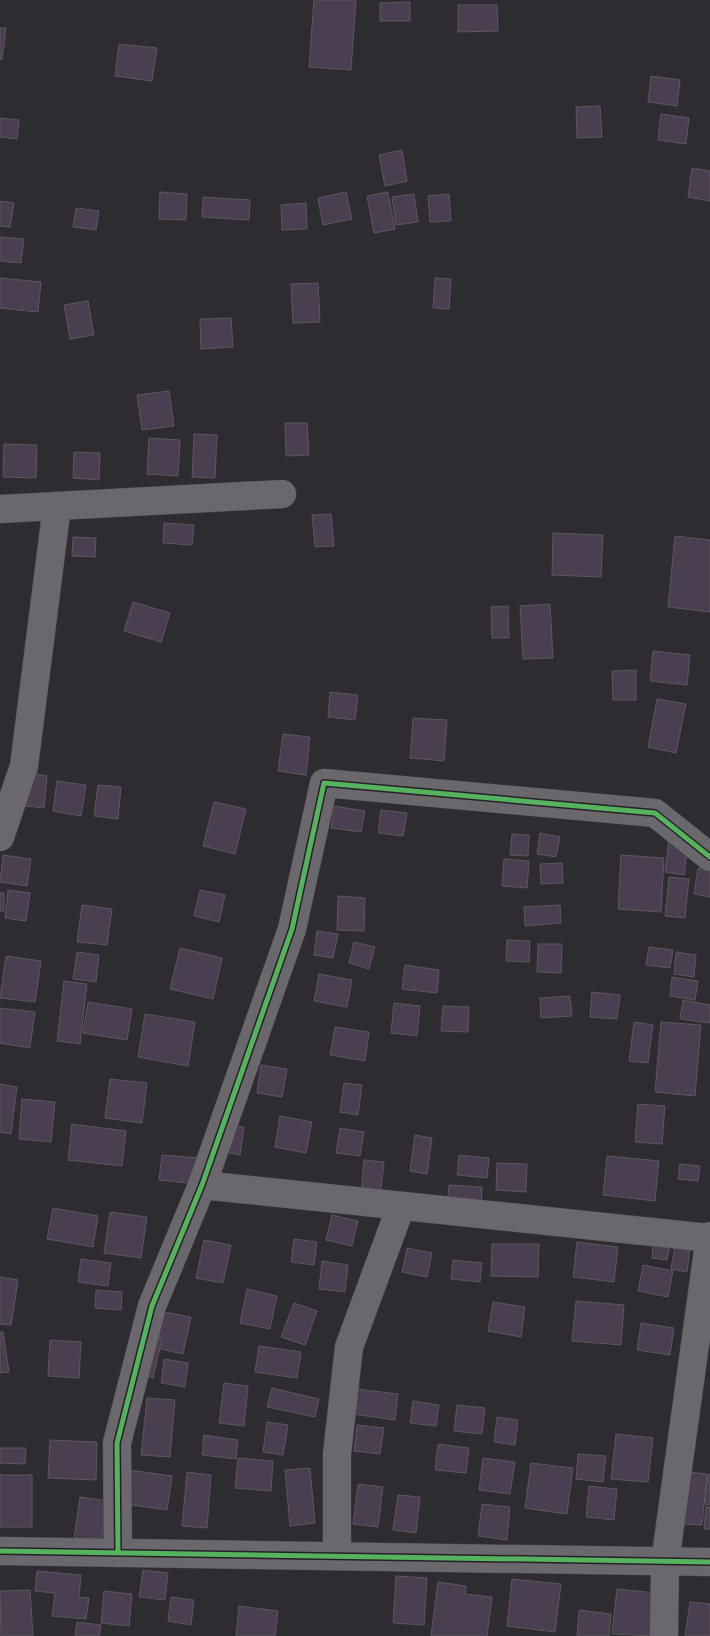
<svg xmlns="http://www.w3.org/2000/svg" width="710" height="1636" viewBox="0 0 710 1636" font-family="Roboto,sans-serif">
<rect width="100%" height="100%" fill="#2f2c31"/>
<!-- building -->
<g fill="#4a3f50" stroke="#5b585d">
<polygon points="314,0 356,0 351,70 309,67"/>
<polygon points="410,2 410,21 380,21 380,3"/>
<polygon points="458,5 497,5 498,31 458,32"/>
<polygon points="0,28 6,28 2,60 0,59"/>
<polygon points="119,44 157,48 152,81 115,76"/>
<polygon points="651,76 680,80 677,106 648,102"/>
<polygon points="600,106 602,137 577,138 576,107"/>
<polygon points="661,114 689,118 686,144 658,140"/>
<polygon points="0,118 19,120 17,139 0,137"/>
<polygon points="402,150 407,181 385,186 379,155"/>
<polygon points="692,168 710,171 710,201 688,197"/>
<polygon points="160,192 187,194 186,220 159,219"/>
<polygon points="346,192 352,219 323,225 318,198"/>
<polygon points="388,192 395,229 374,233 367,196"/>
<polygon points="414,194 418,222 396,225 392,197"/>
<polygon points="449,194 451,221 430,222 428,196"/>
<polygon points="203,197 250,200 249,220 202,217"/>
<polygon points="0,201 14,203 10,227 0,226"/>
<polygon points="306,203 307,229 282,230 281,205"/>
<polygon points="76,208 99,211 96,230 73,227"/>
<polygon points="0,237 24,239 21,263 0,261"/>
<polygon points="0,278 41,282 38,312 0,308"/>
<polygon points="435,278 451,279 449,309 433,308"/>
<polygon points="318,283 320,322 293,323 291,284"/>
<polygon points="88,301 94,335 70,339 64,305"/>
<polygon points="231,318 233,347 201,349 200,319"/>
<polygon points="169,391 174,426 142,430 137,395"/>
<polygon points="285,423 307,423 309,455 286,456"/>
<polygon points="194,434 217,435 215,478 192,477"/>
<polygon points="149,438 180,440 178,476 147,474"/>
<polygon points="4,444 37,445 36,478 3,477"/>
<polygon points="74,452 100,453 99,480 73,478"/>
<polygon points="331,514 334,546 315,547 312,515"/>
<polygon points="164,523 194,525 192,545 163,543"/>
<polygon points="553,533 603,535 601,577 552,575"/>
<polygon points="675,536 710,540 710,612 668,607"/>
<polygon points="73,537 96,538 95,557 72,556"/>
<polygon points="133,602 170,613 161,642 124,631"/>
<polygon points="550,604 553,658 523,659 520,606"/>
<polygon points="508,606 509,638 492,638 491,607"/>
<polygon points="653,651 690,655 687,685 650,681"/>
<polygon points="636,670 636,700 613,700 612,671"/>
<polygon points="330,692 358,695 355,720 328,717"/>
<polygon points="657,699 686,704 676,753 648,747"/>
<polygon points="413,718 447,720 444,761 410,758"/>
<polygon points="283,734 310,737 306,775 278,771"/>
<polygon points="29,773 47,776 44,808 26,806"/>
<polygon points="57,781 86,785 81,816 53,811"/>
<polygon points="98,785 121,787 118,819 94,816"/>
<polygon points="214,802 246,809 235,854 203,846"/>
<polygon points="334,806 365,811 361,832 331,828"/>
<polygon points="381,810 407,813 403,836 378,833"/>
<polygon points="540,833 560,837 556,857 537,854"/>
<polygon points="512,834 529,835 528,856 510,855"/>
<polygon points="669,840 688,843 684,875 665,872"/>
<polygon points="3,855 31,859 27,886 0,882"/>
<polygon points="621,855 664,858 661,912 618,909"/>
<polygon points="504,859 529,861 527,888 502,886"/>
<polygon points="562,863 563,883 541,884 540,864"/>
<polygon points="698,868 710,870 710,897 694,894"/>
<polygon points="669,877 689,879 685,918 665,916"/>
<polygon points="8,890 30,893 26,921 5,918"/>
<polygon points="200,890 225,895 219,922 194,916"/>
<rect x="0" y="893" width="4" height="18"/>
<polygon points="338,896 365,898 364,931 337,930"/>
<polygon points="82,905 112,909 107,945 77,942"/>
<polygon points="560,905 561,923 525,926 524,907"/>
<polygon points="317,931 338,934 333,958 314,955"/>
<polygon points="507,940 530,941 529,962 506,961"/>
<polygon points="354,942 375,947 369,969 349,963"/>
<polygon points="538,944 562,944 561,973 537,972"/>
<polygon points="649,947 673,950 670,968 646,965"/>
<polygon points="180,948 222,958 213,999 170,989"/>
<polygon points="77,952 99,955 96,982 73,979"/>
<polygon points="676,952 696,955 694,977 674,974"/>
<polygon points="6,956 41,961 35,1002 0,998"/>
<polygon points="405,965 439,970 437,993 402,989"/>
<polygon points="319,974 352,980 347,1007 314,1001"/>
<polygon points="672,977 698,981 695,1000 670,996"/>
<polygon points="64,981 87,984 80,1044 57,1041"/>
<polygon points="592,992 620,995 617,1019 590,1017"/>
<polygon points="570,996 572,1016 541,1018 540,998"/>
<polygon points="683,1000 710,1005 710,1023 680,1019"/>
<polygon points="88,1002 132,1009 127,1040 83,1033"/>
<polygon points="394,1003 420,1006 417,1036 391,1033"/>
<polygon points="443,1006 469,1007 468,1032 441,1031"/>
<polygon points="0,1008 35,1012 30,1048 0,1043"/>
<polygon points="145,1014 195,1022 188,1066 138,1057"/>
<polygon points="634,1022 653,1025 648,1063 629,1061"/>
<polygon points="661,1022 701,1025 695,1096 655,1092"/>
<polygon points="335,1027 369,1032 365,1061 330,1055"/>
<polygon points="261,1065 287,1069 282,1097 257,1093"/>
<polygon points="110,1079 147,1083 142,1123 105,1118"/>
<polygon points="344,1083 362,1085 358,1115 340,1112"/>
<polygon points="0,1084 17,1087 11,1134 0,1132"/>
<polygon points="22,1099 55,1102 51,1142 19,1139"/>
<polygon points="638,1104 665,1106 662,1144 635,1142"/>
<polygon points="280,1116 312,1122 306,1153 275,1147"/>
<polygon points="72,1124 126,1131 122,1166 68,1160"/>
<polygon points="222,1124 244,1127 240,1155 218,1151"/>
<polygon points="340,1128 364,1132 360,1156 336,1153"/>
<polygon points="415,1135 432,1138 427,1174 410,1171"/>
<polygon points="162,1155 199,1158 197,1184 159,1180"/>
<polygon points="459,1155 489,1158 487,1178 457,1175"/>
<polygon points="607,1156 659,1161 655,1201 603,1195"/>
<polygon points="364,1160 384,1162 380,1197 361,1195"/>
<polygon points="497,1163 527,1164 526,1192 496,1190"/>
<polygon points="680,1164 700,1166 698,1181 678,1179"/>
<polygon points="449,1185 482,1187 481,1211 447,1208"/>
<polygon points="53,1208 98,1216 93,1247 47,1239"/>
<polygon points="110,1212 147,1217 141,1258 104,1253"/>
<polygon points="332,1215 358,1221 352,1246 326,1240"/>
<polygon points="294,1239 317,1242 314,1265 291,1262"/>
<polygon points="204,1240 231,1245 223,1283 196,1278"/>
<polygon points="577,1242 618,1247 614,1282 573,1277"/>
<polygon points="653,1242 670,1245 667,1260 652,1258"/>
<polygon points="492,1244 539,1244 538,1277 491,1276"/>
<polygon points="675,1246 690,1248 687,1272 671,1269"/>
<polygon points="407,1248 432,1253 427,1277 402,1272"/>
<polygon points="81,1259 111,1263 108,1286 78,1282"/>
<polygon points="453,1260 482,1263 480,1282 451,1279"/>
<polygon points="322,1261 348,1265 345,1292 319,1289"/>
<polygon points="643,1265 673,1271 668,1297 638,1291"/>
<polygon points="0,1277 18,1280 11,1325 0,1324"/>
<polygon points="247,1289 277,1296 270,1329 240,1323"/>
<polygon points="96,1290 122,1292 121,1310 95,1308"/>
<polygon points="576,1301 624,1305 621,1345 572,1341"/>
<polygon points="493,1302 525,1307 521,1337 488,1331"/>
<polygon points="294,1303 317,1311 305,1345 281,1337"/>
<polygon points="164,1312 191,1317 183,1354 157,1348"/>
<polygon points="641,1323 674,1328 670,1355 637,1350"/>
<polygon points="0,1332 3,1332 9,1372 0,1373"/>
<polygon points="148,1336 162,1339 153,1378 139,1374"/>
<polygon points="50,1340 81,1342 79,1378 48,1376"/>
<polygon points="259,1346 301,1352 297,1378 255,1372"/>
<polygon points="164,1359 188,1363 185,1387 161,1383"/>
<polygon points="224,1383 248,1386 244,1426 219,1423"/>
<polygon points="272,1388 319,1399 315,1417 267,1407"/>
<polygon points="356,1389 398,1394 395,1420 353,1414"/>
<polygon points="147,1398 175,1400 170,1457 141,1455"/>
<polygon points="413,1401 439,1405 436,1426 410,1423"/>
<polygon points="457,1405 485,1408 482,1434 454,1431"/>
<polygon points="497,1417 518,1420 515,1445 494,1442"/>
<polygon points="267,1422 288,1425 283,1455 263,1452"/>
<polygon points="357,1425 384,1428 380,1454 354,1451"/>
<polygon points="616,1434 653,1438 648,1482 611,1479"/>
<polygon points="204,1435 238,1440 236,1459 202,1455"/>
<polygon points="50,1440 97,1442 96,1480 48,1478"/>
<polygon points="438,1444 469,1448 466,1473 435,1470"/>
<polygon points="0,1448 26,1448 25,1464 0,1463"/>
<polygon points="578,1454 606,1456 603,1482 576,1479"/>
<polygon points="238,1458 273,1461 271,1491 235,1488"/>
<polygon points="483,1458 515,1462 510,1494 479,1490"/>
<polygon points="531,1463 573,1468 567,1514 525,1508"/>
<polygon points="310,1468 315,1523 290,1526 285,1470"/>
<polygon points="129,1470 172,1476 167,1510 124,1504"/>
<polygon points="187,1472 211,1475 207,1528 182,1526"/>
<polygon points="688,1472 707,1474 702,1525 683,1524"/>
<polygon points="708,1474 710,1475 710,1505 705,1504"/>
<rect x="0" y="1475" width="32" height="52"/>
<polygon points="358,1484 383,1487 378,1527 353,1524"/>
<polygon points="589,1486 617,1489 614,1520 586,1517"/>
<polygon points="398,1495 420,1497 416,1533 393,1530"/>
<polygon points="80,1497 108,1501 101,1543 74,1539"/>
<polygon points="482,1504 510,1507 507,1540 478,1536"/>
<polygon points="706,1507 710,1507 710,1529 704,1529"/>
<polygon points="143,1570 168,1573 165,1600 139,1597"/>
<polygon points="37,1571 81,1575 79,1597 89,1598 86,1619 52,1616 55,1593 35,1591"/>
<polygon points="396,1576 427,1578 424,1625 393,1623"/>
<polygon points="512,1579 561,1584 555,1632 507,1626"/>
<polygon points="438,1582 466,1586 465,1594 492,1597 487,1636 431,1636"/>
<polygon points="617,1589 657,1593 653,1636 612,1634"/>
<polygon points="30,1590 33,1636 1,1636 0,1591"/>
<polygon points="104,1591 132,1594 129,1626 101,1623"/>
<polygon points="171,1597 194,1600 191,1625 168,1621"/>
<polygon points="690,1602 710,1604 710,1636 685,1636"/>
<polygon points="239,1606 278,1611 275,1636 236,1636"/>
<polygon points="579,1610 611,1614 609,1636 577,1636"/>
<polygon points="77,1622 101,1625 99,1636 75,1636"/>
</g>
<g fill="none" stroke-linecap="round" stroke-linejoin="round">
<!-- minor casing -->
<g stroke="#4b484d" stroke-width="29">
<g id="minor">
<polyline points="0,509 282,494"/>
<polyline points="0,837 24,766 57,506"/>
<polyline points="202,1185 710,1238"/>
<polyline points="0,1551 710,1562"/>
<polyline points="118,1553 117,1443 152,1306 202,1185 292,929 324,783 655,813 710,857"/>
<polyline points="337,1556 337,1454 349,1347 401,1206"/>
<polyline points="664,1636 665,1562 710,1236"/>
</g>
</g>
<!-- minor -->
<use href="#minor" stroke="#6b686d" stroke-width="28"/>
<!-- cycleway casing -->
<g stroke="#26202a" stroke-width="8">
<g id="cycleway">
<polyline points="0,1551 710,1562"/>
<polyline points="118,1553 117,1443 152,1306 202,1185 292,929 324,783 655,813 710,857"/>
</g>
</g>
<!-- cycleway -->
<use href="#cycleway" stroke="#56b35d" stroke-width="5"/>
</g>
</svg>
